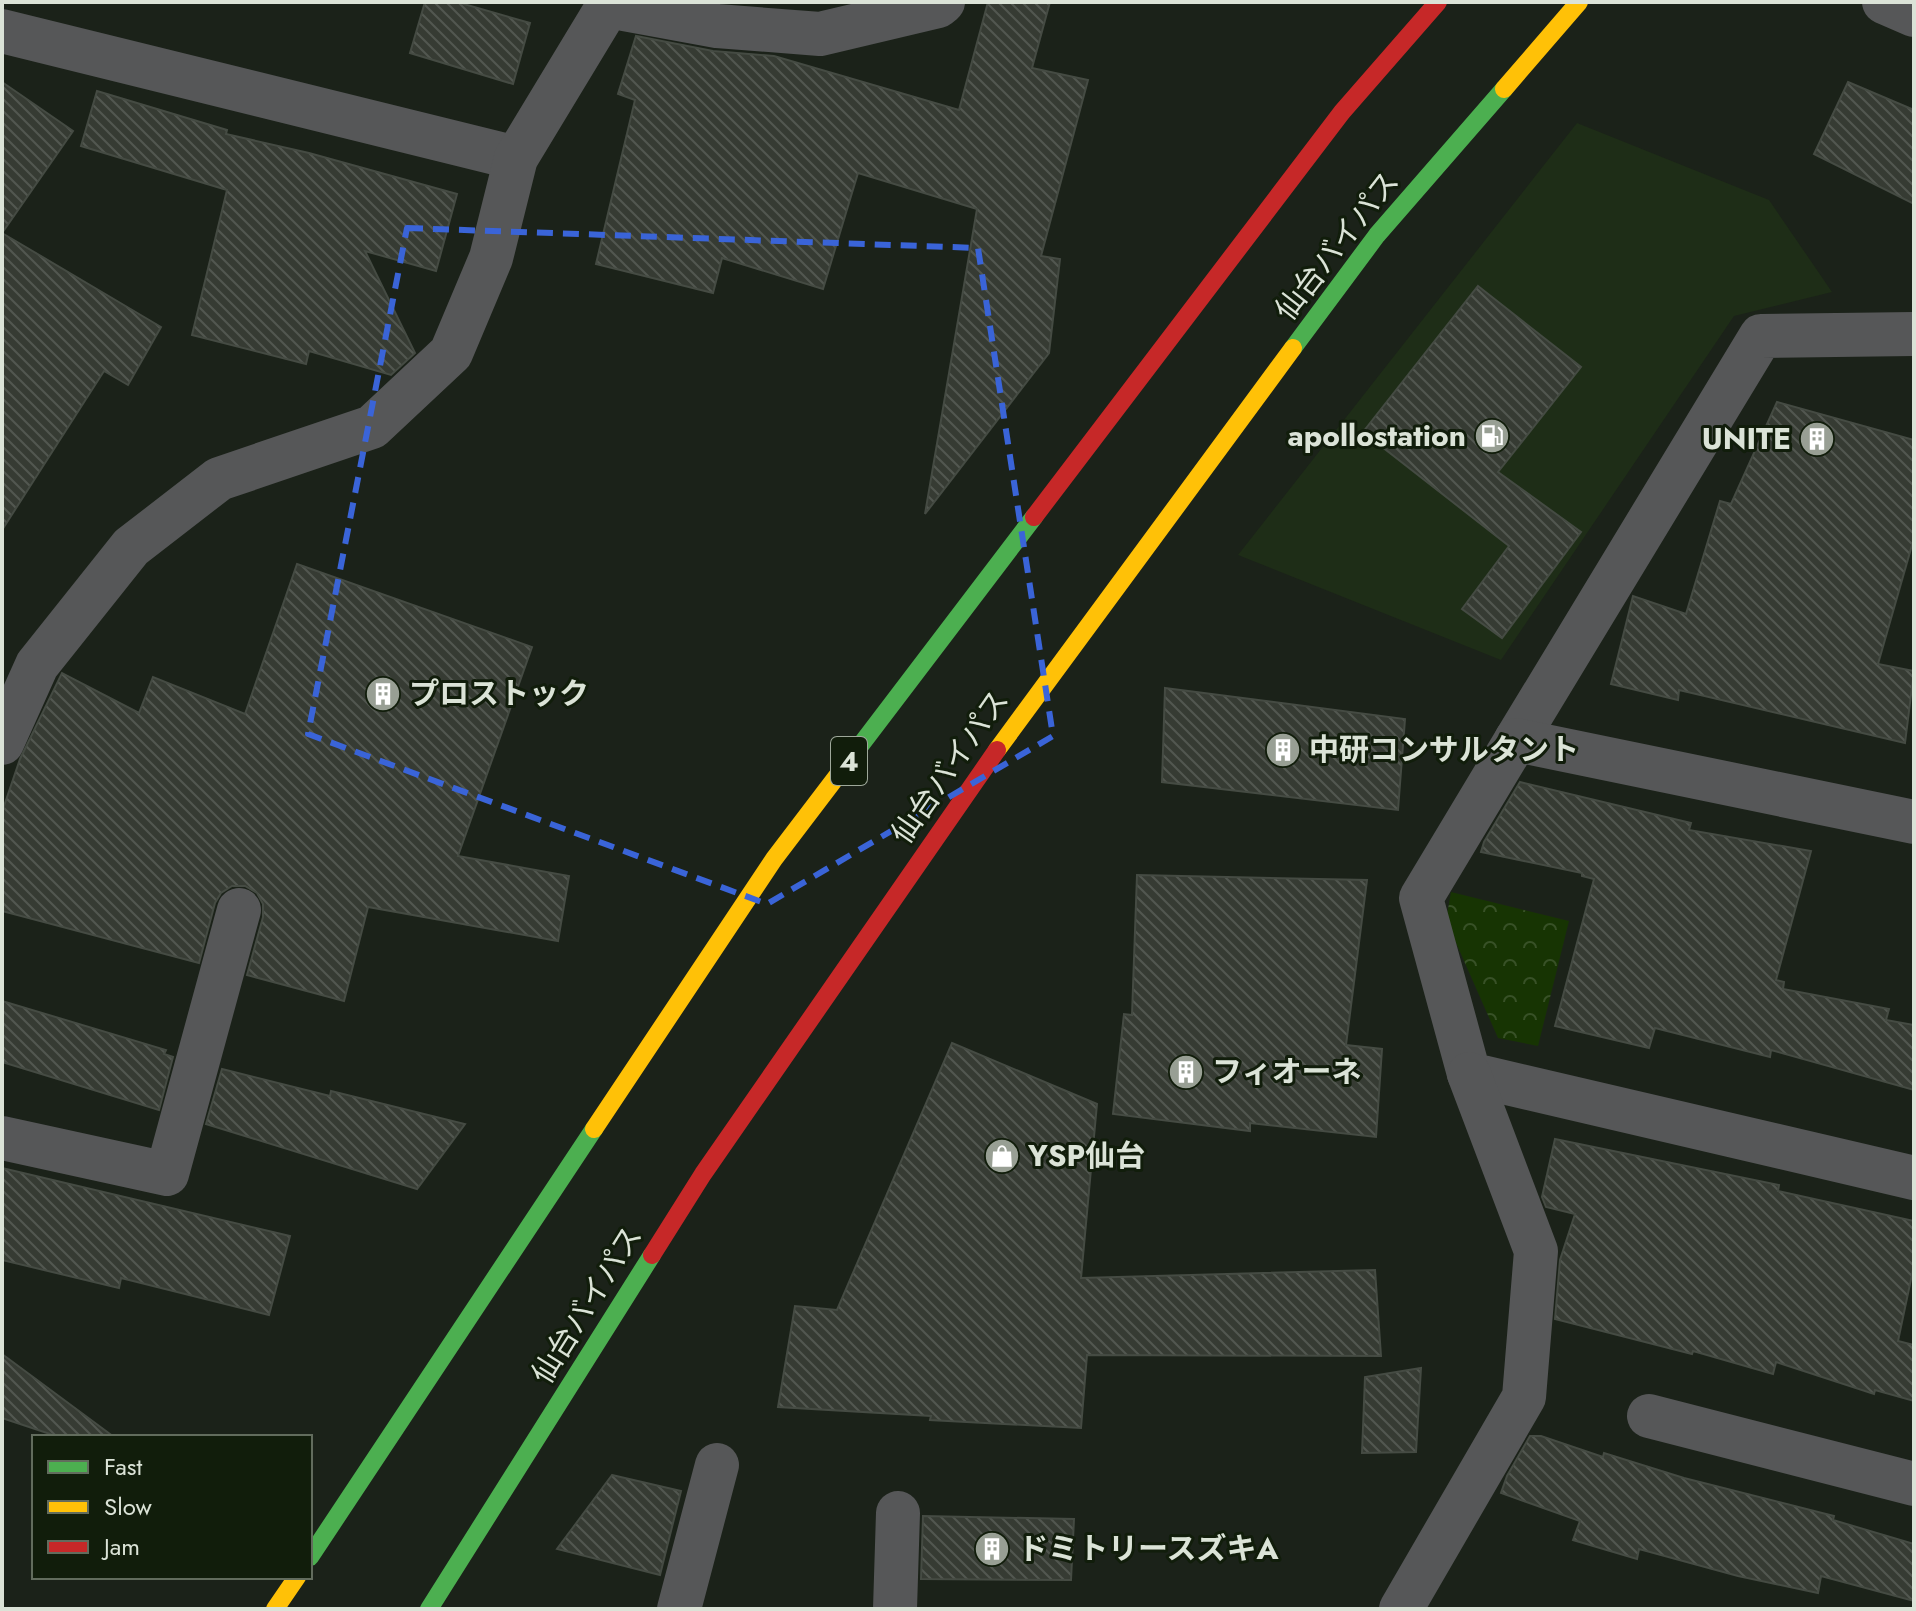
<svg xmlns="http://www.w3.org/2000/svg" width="1916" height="1611" viewBox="0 0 1916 1611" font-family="Jost,'Noto Sans JP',sans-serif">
<defs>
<pattern id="park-crowns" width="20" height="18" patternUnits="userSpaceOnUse" patternTransform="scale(2)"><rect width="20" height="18" fill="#173403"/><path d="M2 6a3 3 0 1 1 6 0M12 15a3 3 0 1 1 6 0" fill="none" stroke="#385127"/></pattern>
<pattern id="building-back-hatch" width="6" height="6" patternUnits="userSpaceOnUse" patternTransform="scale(2)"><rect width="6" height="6" fill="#363b33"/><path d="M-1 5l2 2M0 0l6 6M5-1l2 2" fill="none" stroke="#525750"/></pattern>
</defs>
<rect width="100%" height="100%" fill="#1b2219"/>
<!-- built -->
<polygon fill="#1e2d17" points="1577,123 1769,200 1832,292 1734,316 1501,660 1238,555"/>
<!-- park -->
<polygon fill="url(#park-crowns)" points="1451,892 1569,921 1538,1046 1498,1038 1446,920"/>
<!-- building -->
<g fill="url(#building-back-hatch)" stroke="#454b43" stroke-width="2">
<polygon points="425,2 457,2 530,23 513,84 410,53"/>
<polygon points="988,2 1050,2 1032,68 1088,80 1041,256 1060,259 1049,353 925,514 977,209 858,173 823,289 722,258 713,293 596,264 635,100 618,94 636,36 713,51 774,56 959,110"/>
<polygon points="2,82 73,131 2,233"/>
<polygon points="1848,82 1914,110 1914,204 1814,154"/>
<polygon points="97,91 227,130 226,134 309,153 457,194 436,271 365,251 415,353 391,375 309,351 306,364 192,335 227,190 81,146"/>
<polygon points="2,233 161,327 128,385 104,371 2,530"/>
<polygon points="1478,286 1581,367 1498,472 1581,532 1502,638 1462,609 1509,546 1363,432"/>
<polygon points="1777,402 1914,440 1914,538 1878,664 1914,671 1905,743 1679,690 1678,700 1611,684 1633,596 1686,614 1720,501 1731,504"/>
<polygon points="297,564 532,647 458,856 569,876 558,941 368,907 344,1001 247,975 263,917 263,904 257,893 245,886 232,886 221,893 215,903 199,963 2,911 2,812 20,759 62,673 139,713 153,677 245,714"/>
<polygon points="1165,688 1405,719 1398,810 1162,782"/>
<polygon points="1520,782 1691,823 1689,830 1811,851 1776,980 1784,982 1783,989 1889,1009 1886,1020 1914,1025 1914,1090 1771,1050 1770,1057 1655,1028 1649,1048 1555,1026 1594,879 1582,876 1582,873 1481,852 1484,842"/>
<polygon points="1137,875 1367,880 1346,1045 1382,1049 1376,1137 1250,1123 1250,1131 1113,1114 1124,1014 1132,1015"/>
<polygon points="2,1001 166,1050 164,1054 173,1057 159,1110 2,1062"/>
<polygon points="952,1043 1097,1104 1081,1278 1375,1270 1381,1356 1087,1355 1081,1428 930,1420 931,1416 778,1407 795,1306 837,1310"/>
<polygon points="222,1069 330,1096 331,1091 465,1124 417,1189 206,1124"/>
<polygon points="1555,1139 1779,1185 1778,1191 1914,1221 1914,1265 1898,1341 1914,1345 1914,1401 1875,1390 1874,1394 1776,1362 1773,1374 1693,1351 1692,1354 1555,1319 1560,1260 1575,1214 1546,1207 1542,1197"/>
<polygon points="2,1168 290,1236 269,1315 121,1278 119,1288 2,1260"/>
<polygon points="2,1354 114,1437 59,1437 2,1418"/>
<polygon points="1421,1368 1416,1452 1362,1453 1365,1377"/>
<polygon points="1530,1436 1541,1436 1603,1457 1604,1453 1684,1478 1834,1516 1833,1520 1914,1544 1914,1601 1821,1576 1818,1593 1738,1576 1639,1549 1637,1559 1573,1540 1580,1521 1501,1493 1507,1476"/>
<polygon points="612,1475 681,1491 660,1575 557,1549"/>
<polygon points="923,1516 1074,1519 1071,1580 921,1579"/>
</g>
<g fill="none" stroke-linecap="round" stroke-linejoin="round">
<!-- street -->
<g stroke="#565758" stroke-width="44">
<polyline points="1884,2 1914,15"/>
<polyline points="2,31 516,158"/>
<polyline points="1516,740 1761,336 1914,334"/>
<polyline points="2,743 37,665 131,547 219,479 372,427 451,353 491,258 516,158 608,6 717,26 820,34 938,6 943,2"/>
<polyline points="1914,822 1516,740 1421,898 1469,1074 1914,1178"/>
<polyline points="2,1138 167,1174 239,910"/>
<polyline points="1649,1416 1914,1484"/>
<polyline points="679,1609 717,1465"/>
<polyline points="895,1609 898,1513"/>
<polyline points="1401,1609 1524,1397 1536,1251 1469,1074"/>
</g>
<!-- fast -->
<g stroke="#4caf50" stroke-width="18">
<polyline points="1293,348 1377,235 1504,89"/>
<polyline points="847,763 1034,517"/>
<polyline points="310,1557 594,1129"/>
<polyline points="429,1609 652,1255"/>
</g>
<!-- slow -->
<g stroke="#ffc107" stroke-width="18">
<polyline points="1504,89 1579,2"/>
<polyline points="997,750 1293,348"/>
<polyline points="594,1129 774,859 847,763"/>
<polyline points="275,1609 297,1577"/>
</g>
<!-- jam -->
<g stroke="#c62828" stroke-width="18">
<polyline points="1034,517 1342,112 1438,2"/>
<polyline points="652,1255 703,1174 997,750"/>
</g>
</g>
<!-- marked area -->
<path fill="none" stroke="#3a64d8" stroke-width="6" stroke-dasharray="16 10" stroke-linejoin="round" d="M407 228 978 248 1053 736 767 904 308 734Z"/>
<!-- icons -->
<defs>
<g id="fuel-disc" transform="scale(1.8)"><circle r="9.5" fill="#989f94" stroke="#111d0b"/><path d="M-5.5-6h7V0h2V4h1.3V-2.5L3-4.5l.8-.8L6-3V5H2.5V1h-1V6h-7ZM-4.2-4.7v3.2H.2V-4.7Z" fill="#fff"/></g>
<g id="building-disc" transform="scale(1.8)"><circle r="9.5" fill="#989f94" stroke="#111d0b"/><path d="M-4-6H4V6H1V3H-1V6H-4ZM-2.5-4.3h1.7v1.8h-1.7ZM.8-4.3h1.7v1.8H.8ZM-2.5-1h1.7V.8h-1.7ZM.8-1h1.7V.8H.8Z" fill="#fff"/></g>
<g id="shop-disc" transform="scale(1.8)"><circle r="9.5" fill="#989f94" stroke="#111d0b"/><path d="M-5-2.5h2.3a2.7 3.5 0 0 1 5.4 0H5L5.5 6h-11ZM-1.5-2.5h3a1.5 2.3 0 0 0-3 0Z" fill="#fff"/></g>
</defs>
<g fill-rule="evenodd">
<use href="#fuel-disc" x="1492" y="436"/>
<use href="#building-disc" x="1817" y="439"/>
<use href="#building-disc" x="383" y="694"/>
<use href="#building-disc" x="1283" y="750"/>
<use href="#building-disc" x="1186" y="1072"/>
<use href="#shop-disc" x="1002" y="1156"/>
<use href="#building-disc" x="992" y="1549"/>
</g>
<g text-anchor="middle" stroke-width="6" stroke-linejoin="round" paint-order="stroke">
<!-- shield labels -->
<rect fill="#111d0b" stroke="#9ea89a" stroke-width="2" x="831" y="737" width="36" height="48" rx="6"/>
<g font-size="28" font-weight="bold" fill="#dbe3d7">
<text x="849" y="771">4</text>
</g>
<!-- street labels -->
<g font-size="30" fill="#dbe3d7" stroke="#111d0b">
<text transform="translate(1337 246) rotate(-52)" y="10">仙台バイパス</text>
<text transform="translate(950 767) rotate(-55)" y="10">仙台バイパス</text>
<text transform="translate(587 1305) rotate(-58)" y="10">仙台バイパス</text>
</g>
<!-- poi labels -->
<g font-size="30" font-weight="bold" fill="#dbe3d7" stroke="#111d0b" text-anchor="start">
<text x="1466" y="446" text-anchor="end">apollostation</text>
<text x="1791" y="449" text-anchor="end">UNITE</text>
<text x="409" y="704">プロストック</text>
<text x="1309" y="760">中研コンサルタント</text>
<text x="1212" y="1082">フィオーネ</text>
<text x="1028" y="1166">YSP仙台</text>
<text x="1018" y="1559">ドミトリースズキA</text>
</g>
</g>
<!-- border -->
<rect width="1916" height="1611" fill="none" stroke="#dbe3d7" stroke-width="8"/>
<!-- legend -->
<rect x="32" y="1435" width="280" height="144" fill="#111d0b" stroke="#626c5d" stroke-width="2"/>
<rect x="48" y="1461" width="40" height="12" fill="#4caf50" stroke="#626c5d" stroke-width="2"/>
<text x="104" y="1475" font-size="24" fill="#dbe3d7">Fast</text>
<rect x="48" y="1501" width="40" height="12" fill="#ffc107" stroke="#626c5d" stroke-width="2"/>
<text x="104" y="1515" font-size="24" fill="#dbe3d7">Slow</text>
<rect x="48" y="1541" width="40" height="12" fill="#c62828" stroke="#626c5d" stroke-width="2"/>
<text x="104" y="1555" font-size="24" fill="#dbe3d7">Jam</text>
</svg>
